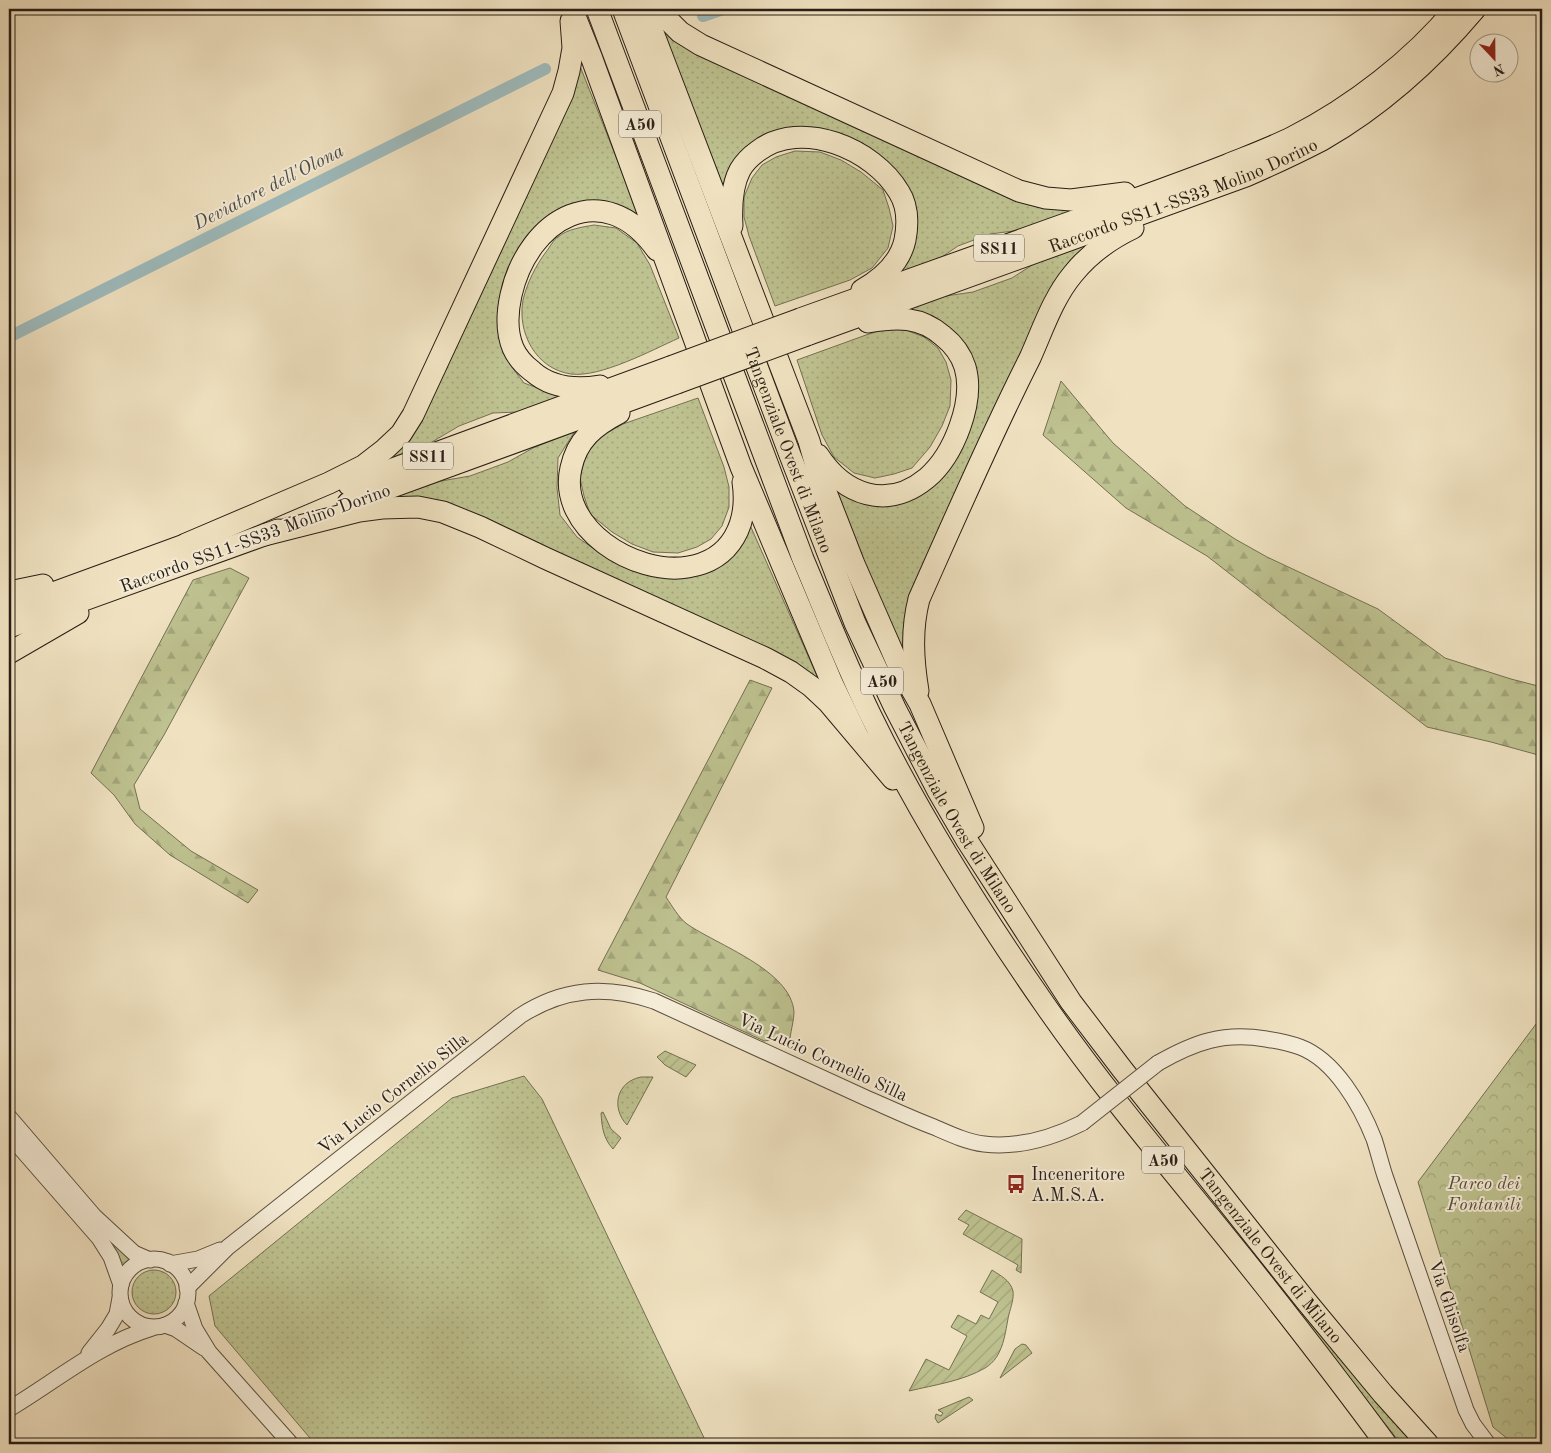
<svg xmlns="http://www.w3.org/2000/svg" width="1551" height="1453" viewBox="0 0 1551 1453" font-family="'Old Standard TT',serif">
<defs>
<pattern id="grass-dots" width="8" height="8" patternUnits="userSpaceOnUse" patternTransform="scale(1.25)"><rect width="8" height="8" fill="#bec290"/><path d="M2 2h.1M6 6h.1" fill="none" stroke="#a3a67b" stroke-width="1.8" stroke-linecap="round"/></pattern>
<pattern id="forest-firs" width="22" height="20" patternUnits="userSpaceOnUse" patternTransform="scale(1.25)"><rect width="22" height="20" fill="#bec290"/><path d="M5 1l3.5 6h-7zM16 11l3.5 6h-7z" fill="#a3a67b"/></pattern>
<pattern id="park-crowns" width="20" height="18" patternUnits="userSpaceOnUse" patternTransform="scale(1.25)"><rect width="20" height="18" fill="#bec290"/><path d="M2 6a3 3 0 1 1 6 0M12 15a3 3 0 1 1 6 0" fill="none" stroke="#a3a67b"/></pattern>
<pattern id="garden-furrows" width="10" height="10" patternUnits="userSpaceOnUse" patternTransform="scale(1.25)"><rect width="10" height="10" fill="#bec290"/><path d="M-1 1l2-2M0 10L10 0M9 11l2-2" fill="none" stroke="#a3a67b"/></pattern>
</defs>
<rect width="100%" height="100%" fill="#f0e2c1"/>
<filter id="stains"><feTurbulence type="fractalNoise" baseFrequency=".004" numOctaves="4"/><feColorMatrix values="0 0 0 0 .2 0 0 0 0 .09 0 0 0 0 .02 0 0 0 .5 -.17"/></filter>
<radialGradient id="worn" r=".72"><stop offset=".6" stop-color="#630" stop-opacity="0"/><stop offset="1" stop-color="#630" stop-opacity=".3"/></radialGradient>
<!-- grass -->
<g fill="url(#grass-dots)" stroke="#737052">
<polygon points="661,26 1080,211 1029,229 990,234 958,246 930,265 894,278 902,183 793,132 725,191"/>
<polygon points="578,61 641,220 607,205 520,248 505,276 498,308 499,339 511,366 524,383 562,397 519,412 493,413 459,426 432,442 387,460"/>
<polygon points="795,151 820,152 841,160 861,172 883,190 889,208 893,226 888,248 872,268 850,280 775,306 749,236 744,217 744,197 752,178 762,165 776,157"/>
<path d="M594 225 616 228 637 243 650 265 679 338C652 350 600 378 571 374 536 369 517 333 523 300 527 283 536 265 546 252 550 247 553 240 558 237 567 229 583 227 594 225Z"/>
<polygon points="1099,238 1081,256 906,647 899,650 833,485 917,494 974,385 906,309 939,297 973,292 1012,278 1040,260"/>
<polygon points="885,329 906,330 924,337 938,348 946,362 951,380 950,406 942,426 930,447 912,468 894,474 875,478 854,473 834,457 822,435 797,360 866,335"/>
<polygon points="698,398 724,467 729,487 729,507 722,526 711,539 697,547 678,553 653,552 632,544 612,532 590,514 584,496 580,478 585,456 601,436 623,424"/>
<polygon points="575,431 558,458 557,488 560,515 577,537 597,551 663,576 750,525 821,685 442,503 398,496 441,481 470,476 508,462 533,448"/>
<polygon points="524,1076 542,1099 707,1444 315,1444 215,1326 209,1296 452,1098"/>
<path d="M641 1077H653L627 1125C611 1108 616 1082 641 1077Z"/>
<path d="M603 1112 611 1129 621 1138 613 1149C603 1138 602 1127 601 1113Z"/>
<polygon points="102,1235 133,1258 127,1261 122,1268"/>
<circle cx="154" cy="1292" r="22"/>
<polygon points="1303,1314 1413,1444 1401,1444 1301,1316"/>
</g>
<!-- forest -->
<g fill="url(#forest-firs)" stroke="#737052">
<polygon points="1061,381 1113,443 1185,506 1235,539 1267,557 1378,609 1445,658 1511,679 1542,687 1542,756 1491,742 1427,727 1207,556 1126,508 1043,435"/>
<polygon points="230,568 249,578 164,735 134,785 140,809 191,851 258,890 248,903 170,855 135,824 114,795 91,773 193,580"/>
<path d="M750 680 772 688 666 897C672 906 679 918 687 924 717 945 791 970 794 1012 794 1020 791 1030 790 1038L764 1041 640 983 598 970Z"/>
</g>
<!-- park -->
<polygon fill="url(#park-crowns)" stroke="#737052" points="1542,1016 1542,1444 1514,1444 1493,1427 1418,1182"/>
<!-- garden -->
<g fill="url(#garden-furrows)" stroke="#737052">
<polygon points="665,1051 696,1065 686,1077 665,1065 657,1057"/>
<polygon points="966,1210 1022,1239 1021,1273 1016,1270 1018,1265 963,1234 969,1225 958,1219"/>
<path d="M992 1270C1001 1276 1010 1280 1013 1291 1014 1298 1011 1307 1009 1314 1005 1332 1004 1357 985 1368 963 1381 934 1385 909 1391L926 1359 949 1370 967 1336 951 1327 958 1315 976 1324 981 1315 989 1319 998 1302 980 1292Z"/>
<polygon points="1022,1344 1026,1345 1032,1353 1000,1378 1015,1349"/>
<polygon points="969,1397 973,1400 938,1423 935,1418 936,1414 941,1416 943,1413 938,1410"/>
</g>
<g fill="none" stroke-linecap="round" stroke-linejoin="round">
<!-- canal -->
<g stroke="#9ebbbd" stroke-width="12">
<polyline points="703,16 723,9"/>
<polyline points="9,337 545,69"/>
</g>
<!-- minor casing -->
<g stroke="#5a4f40" stroke-width="17">
<g id="minor">
<path d="M1158 1063C1195 1042 1223 1032 1266 1039 1278 1041 1289 1043 1300 1047 1335 1060 1361 1106 1374 1139 1378 1151 1381 1164 1385 1176L1466 1410 1473 1424 1488 1444"/>
<polyline points="9,1117 94,1216 134,1253 150,1260"/>
<polyline points="9,1135 99,1238 111,1257 121,1285"/>
<circle cx="154" cy="1293" r="34"/>
<polyline points="170,1264 198,1259 220,1250"/>
<path d="M187 1288 228 1247 520 1016C563 988 605 985 654 1001 724 1033 794 1065 864 1097 887 1107 910 1118 934 1127 950 1134 967 1142 984 1144 1018 1148 1052 1138 1082 1123"/>
<polyline points="186,1303 195,1329 209,1352 291,1444"/>
<polyline points="165,1325 176,1329 204,1348"/>
<polyline points="89,1353 108,1329 117,1314 120,1298"/>
<path d="M9 1409C56 1381 99 1344 152 1328"/>
</g>
</g>
<!-- highway casing -->
<g stroke="#281e15" stroke-width="23">
<g id="highway">
<polyline points="572,9 592,59 741,467 832,683 858,737"/>
<path d="M597 9 803 559C825 611 846 665 871 716 920 817 981 913 1045 1005 1113 1103 1192 1193 1266 1287 1307 1339 1347 1391 1386 1444"/>
<path id="s1" d="M623 9 790 455 855 623 895 708 938 791 966 839 1071 1002 1122 1069 1306 1301 1383 1394 1428 1444"/>
<polyline points="644,9 809,441 817,469 854,564 900,669 920,704 973,828"/>
<polyline points="657,9 680,32 701,45 1019,191 1046,198 1071,200 1125,193"/>
<path d="M732 226C731 208 731 187 740 170 744 163 751 156 758 151 801 118 874 149 899 192 908 206 908 224 905 240 900 263 883 278 862 290"/>
<path d="M800 319C892 287 983 254 1074 221 1125 203 1176 185 1227 165 1249 156 1271 148 1293 137 1352 107 1413 60 1455 9"/>
<path id="s2" d="M807 335 1246 176C1271 165 1297 153 1322 140 1381 106 1432 60 1475 9"/>
<path d="M600 386C576 390 551 388 532 371 524 365 517 357 513 348 506 331 507 313 511 295 528 219 603 174 657 250"/>
<path d="M619 413C594 426 577 440 571 468 557 528 635 576 688 567 732 560 749 523 743 482"/>
<path d="M818 455C844 495 887 511 927 478 954 455 975 401 965 367 961 354 953 344 943 336 920 316 897 317 868 322"/>
<polyline points="349,485 670,367"/>
<polyline points="348,503 677,383"/>
<polyline points="264,535 359,511 382,508 418,507 443,512 480,527 545,558 765,658 791,672 812,687 828,702 893,779"/>
<polyline points="186,544 329,483 363,466 385,449 401,434 413,415 563,93 569,71 573,48 571,21"/>
<polyline points="9,592 43,585"/>
<polyline points="9,609 198,540"/>
<polyline points="9,627 278,530"/>
<polyline points="9,653 78,613"/>
<path d="M918 691C913 660 911 630 919 599 955 518 990 437 1030 358 1043 329 1053 298 1073 274 1089 254 1110 239 1133 228"/>
</g>
</g>
<!-- minor -->
<use href="#minor" stroke="#f5ecd7" stroke-width="15"/>
<!-- highway -->
<use href="#highway" stroke="#f0e2c1" stroke-width="21"/>
<!-- minor-bridge casing -->
<g stroke="#5a4f40" stroke-width="17" stroke-linecap="butt">
<polyline id="minor-bridge" points="1082,1123 1158,1063"/>
</g>
<!-- highway-bridge casing -->
<g stroke="#281e15" stroke-width="23" stroke-linecap="butt">
<g id="highway-bridge">
<polyline points="670,367 800,319"/>
<polyline points="677,383 807,335"/>
</g>
</g>
<!-- minor-bridge -->
<use href="#minor-bridge" stroke="#f5ecd7" stroke-width="15"/>
<!-- highway-bridge -->
<use href="#highway-bridge" stroke="#f0e2c1" stroke-width="21"/>
</g>
<!-- icons -->
<defs>
<g id="bus-bare" transform="scale(1.5)"><path d="M-5-6H5V4H4V6H2V4H-2V6H-4V4H-5ZM-3.5-4V0h7V-4ZM-3.5 1.2v1.5H-2V1.2ZM2 1.2v1.5H3.5V1.2Z" fill="#8f2418" stroke="#f5ecd7" stroke-width="2.5" paint-order="stroke"/></g>
</defs>
<g fill-rule="evenodd">
<use href="#bus-bare" x="1016" y="1184"/>
</g>
<g text-anchor="middle" stroke-width="4" stroke-linejoin="round" paint-order="stroke">
<!-- shield labels -->
<g fill="#f5ecd7" stroke="#665c4f" stroke-width="1">
<rect x="619" y="110.5" width="42" height="27" rx="4"/>
<rect x="974" y="234.5" width="50" height="27" rx="4"/>
<rect x="403" y="442.5" width="50" height="27" rx="4"/>
<rect x="861" y="667.5" width="42" height="27" rx="4"/>
<rect x="1142" y="1146.5" width="42" height="27" rx="4"/>
</g>
<g font-size="16" font-weight="bold" fill="#281e15">
<text x="640" y="130">A50</text>
<text x="999" y="254">SS11</text>
<text x="428" y="462">SS11</text>
<text x="882" y="687">A50</text>
<text x="1163" y="1166">A50</text>
</g>
<!-- street labels -->
<g font-size="18" fill="#281e15" stroke="#f5ecd7">
<text dy="6" stroke="none"><textPath href="#s2" startOffset="401">Raccordo SS11-SS33 Molino Dorino</textPath></text>
<text dy="6" stroke="none"><textPath href="#s1" startOffset="471">Tangenziale Ovest di Milano</textPath></text>
<text transform="translate(255 538) rotate(-20)" y="6">Raccordo SS11-SS33 Molino Dorino</text>
<text dy="6" stroke="none"><textPath href="#s1" startOffset="876">Tangenziale Ovest di Milano</textPath></text>
<text transform="translate(823 1057) rotate(25)" y="6">Via Lucio Cornelio Silla</text>
<text transform="translate(393 1093) rotate(-38)" y="6">Via Lucio Cornelio Silla</text>
<text dy="6" stroke="none"><textPath href="#s1" startOffset="1416">Tangenziale Ovest di Milano</textPath></text>
<text transform="translate(1450 1306) rotate(71)" y="6">Via Ghisolfa</text>
</g>
<!-- poi labels -->
<g font-size="18" fill="#281e15" stroke="#f5ecd7" text-anchor="start">
<text x="1031" y="1180">Inceneritore<tspan x="1031" dy="21">A.M.S.A.</tspan></text>
</g>
<!-- park labels -->
<g font-size="18" font-style="italic" fill="#554f3a" stroke="#f5ecd7">
<text x="1484" y="1189">Parco dei<tspan x="1484" dy="21">Fontanili</tspan></text>
</g>
<!-- water labels -->
<g font-size="19" font-style="italic" fill="#4b4d47" stroke="#f5ecd7">
<text transform="translate(268 186) rotate(-27)" y="7">Deviatore dell'Olona</text>
</g>
</g>
<!-- margin -->
<rect width="1551" height="1453" fill="none" stroke="#f0e2c1" stroke-width="30"/>
<rect x="10" y="10" width="1531" height="1433" fill="none" stroke="#281e15" stroke-width="2.5"/>
<rect x="15" y="15" width="1521" height="1423" fill="none" stroke="#281e15"/>
<!-- north arrow -->
<g transform="translate(1494 58) rotate(158)"><circle r="24" fill="#f5ecd7" stroke="#a39a89"/>
<path d="M0-4L9 19L0 12L-9 19Z" fill="#8f2418"/>
<text y="-8" font-size="14" font-weight="bold" text-anchor="middle" fill="#281e15">N</text>
</g>
<rect width="100%" height="100%" filter="url(#stains)"/>
<rect width="100%" height="100%" fill="url(#worn)"/>
</svg>
